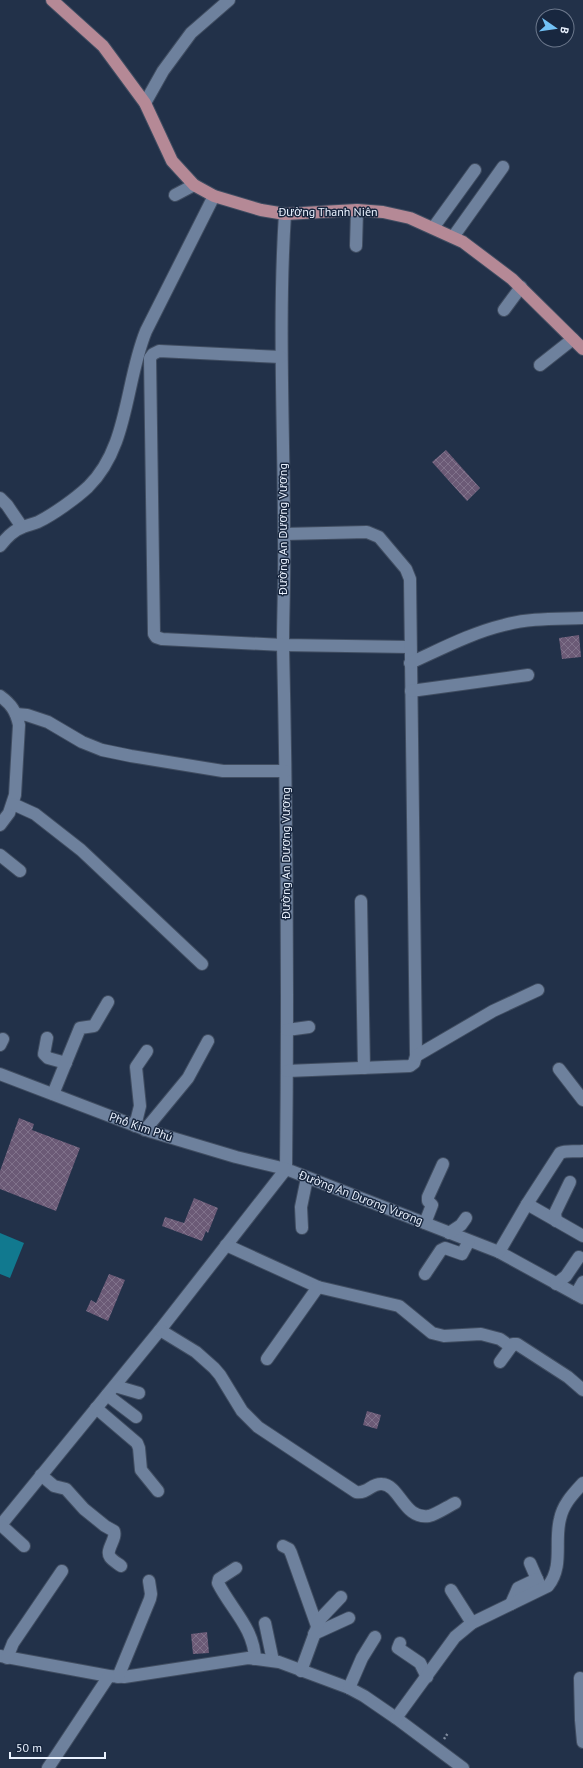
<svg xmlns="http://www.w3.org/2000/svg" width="583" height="1768" viewBox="0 0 583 1768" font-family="'PT Sans',sans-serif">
<defs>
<pattern id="building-cross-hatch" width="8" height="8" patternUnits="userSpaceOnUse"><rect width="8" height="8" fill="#6b5a76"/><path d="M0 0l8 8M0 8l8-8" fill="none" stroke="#80728b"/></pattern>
</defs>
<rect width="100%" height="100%" fill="#223149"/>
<!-- water -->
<polygon fill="#11798f" points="0,1233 24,1243 10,1278 0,1274"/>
<!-- building -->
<g fill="url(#building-cross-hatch)">
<polygon points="446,450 480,488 467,501 432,462"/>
<polygon points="579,635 581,657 562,659 559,638"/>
<polygon points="19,1118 34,1124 32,1130 80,1148 56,1211 0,1189 0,1171"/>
<polygon points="194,1198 218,1208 208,1233 206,1231 202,1241 162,1226 165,1217 184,1223"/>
<polygon points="109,1274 125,1280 108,1321 86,1311 91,1300 96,1303"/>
<polygon points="367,1411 381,1415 377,1429 363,1425"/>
<polygon points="207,1632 209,1653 193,1654 191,1634"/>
</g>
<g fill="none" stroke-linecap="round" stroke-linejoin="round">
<!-- minor casing -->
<g stroke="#404d61" stroke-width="14">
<g id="minor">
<polyline points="145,103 163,71 191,33 229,0"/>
<polyline points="175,195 194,185"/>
<path d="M285 214C278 321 284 428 284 535 285 572 283 609 283 646 287 820 288 994 286 1169L499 1252 583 1298"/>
<polyline points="433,228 475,170"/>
<polyline points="453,237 503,167"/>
<polyline points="356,246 357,210"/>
<polyline points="504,310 521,287"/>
<polyline points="281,357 159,351 153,354 150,358 154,634 156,637 162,639 283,645 410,647"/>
<polyline points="540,365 573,339"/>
<polyline points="0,498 7,505 22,527"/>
<polyline points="284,534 367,532 379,537 406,569 410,579 416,1056 414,1063 410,1066 287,1071"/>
<path d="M0 546C6 538 14 530 23 527 28 525 33 524 38 522 54 514 75 499 88 487 129 447 125 382 146 331L214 196"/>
<path d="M410 663C441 649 471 633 504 625 529 618 557 619 583 618"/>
<polyline points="411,691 528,675"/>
<path d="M0 696C11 704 16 711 19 725L15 795 9 813 0 825"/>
<polyline points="16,714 27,715 48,722 82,742 102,750 131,756 223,771 285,771"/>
<polyline points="13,804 35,814 81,850 202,964"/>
<polyline points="0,855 20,871"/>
<polyline points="361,901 364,1068"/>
<polyline points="287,1030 309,1027"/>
<polyline points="47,1038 44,1054 48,1058 66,1063"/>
<polyline points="0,1045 3,1039"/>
<polyline points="416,1056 493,1011 538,990"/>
<polyline points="559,1069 583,1100"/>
<polyline points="0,1074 149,1131 236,1157 286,1169 160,1330 0,1526"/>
<polyline points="53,1094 80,1028 94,1026 108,1002"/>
<polyline points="135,1126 140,1106 136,1067 147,1051"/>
<polyline points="145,1130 188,1078 208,1041"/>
<polyline points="527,1204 583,1236"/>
<polyline points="556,1221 555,1213 570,1182"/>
<polyline points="425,1223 432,1205 428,1201 428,1197 443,1164"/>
<polyline points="302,1228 301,1207 307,1178"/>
<polyline points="449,1233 461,1225 466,1218"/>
<polyline points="226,1245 318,1287 399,1306 432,1333 444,1336 481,1334 500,1339 511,1347"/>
<path d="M499 1252 527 1204 560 1153C567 1150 575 1152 583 1151"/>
<polyline points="425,1274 441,1250 445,1248 462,1254 469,1241"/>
<polyline points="556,1284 566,1276 579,1257"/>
<polyline points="576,1294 583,1282"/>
<path d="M160 1330 196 1352 214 1368 220 1375 242 1411 258 1427 356 1492C368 1494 371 1483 382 1484 400 1485 404 1520 429 1516 437 1514 447 1507 455 1503"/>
<polyline points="267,1359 318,1287"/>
<polyline points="500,1362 513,1344 517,1344 568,1377 583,1390"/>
<polyline points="115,1386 139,1393"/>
<polyline points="107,1395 136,1417"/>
<polyline points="96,1408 137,1443 139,1448 141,1470 158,1491"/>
<path d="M41 1475 54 1486 66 1489 84 1509 105 1526 114 1531C117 1539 105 1550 110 1557 112 1560 117 1563 121 1566"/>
<polyline points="1,1525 24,1546"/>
<polyline points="283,1546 289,1549 291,1553 317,1626"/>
<polyline points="530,1563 540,1586"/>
<path d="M236 1568 219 1579 218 1583C231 1609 254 1628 255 1659"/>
<polyline points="451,1590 472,1623"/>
<polyline points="511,1604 518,1588 537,1579"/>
<polyline points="265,1623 273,1661"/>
<polyline points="314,1634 349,1618"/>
<polyline points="400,1643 398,1648 420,1663 427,1677"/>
<polyline points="0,1656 109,1676 124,1677 248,1658 279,1662 349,1688 364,1696 396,1718 463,1768"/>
<polyline points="7,1658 13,1643 62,1571"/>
<polyline points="301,1671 320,1619 341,1597"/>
<polyline points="118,1677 150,1599 151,1594 149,1581"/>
<polyline points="580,1678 581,1720 583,1742"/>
<polyline points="349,1688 362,1658 375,1637"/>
<path d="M396 1718 455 1637 472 1623 548 1586C564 1566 554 1542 560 1519 563 1504 573 1494 583 1483"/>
<polyline points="48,1768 109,1676"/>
</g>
</g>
<!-- major casing -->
<g stroke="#404d61" stroke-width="14">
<polyline id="major" points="52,0 103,46 145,103 172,161 194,185 214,196 261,210 285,214 357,210 383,212 410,218 463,242 512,279 583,349"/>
</g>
<!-- path -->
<polyline stroke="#808c9f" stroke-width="2.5" stroke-dasharray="2 2" stroke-linecap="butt" points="444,1739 448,1733"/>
<!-- minor -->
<use href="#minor" stroke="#6e819d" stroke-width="12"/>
<!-- major -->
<use href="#major" stroke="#b58996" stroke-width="12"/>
</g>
<g text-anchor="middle" stroke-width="3" stroke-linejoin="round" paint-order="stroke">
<!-- street labels -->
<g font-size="12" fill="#eaf2ff" stroke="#18273f">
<text x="328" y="216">Đường Thanh Niên</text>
<text transform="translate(283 529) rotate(-90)" y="4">Đường An Dương Vương</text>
<text transform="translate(286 853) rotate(-90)" y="4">Đường An Dương Vương</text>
<text transform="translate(141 1127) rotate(19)" y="4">Phố Kim Phú</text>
<text transform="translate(361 1198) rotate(21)" y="4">Đường An Dương Vương</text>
</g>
</g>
<!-- north arrow -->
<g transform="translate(555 28) rotate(103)"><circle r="19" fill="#18273f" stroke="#6c788c"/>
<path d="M0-3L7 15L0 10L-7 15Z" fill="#72c1f5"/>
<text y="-6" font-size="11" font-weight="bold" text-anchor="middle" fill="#eaf2ff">B</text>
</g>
<!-- scale -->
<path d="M10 1752v6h95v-6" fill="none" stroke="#eaf2ff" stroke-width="2"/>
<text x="16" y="1752" font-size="12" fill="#eaf2ff" stroke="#18273f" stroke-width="3" paint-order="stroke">50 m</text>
</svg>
